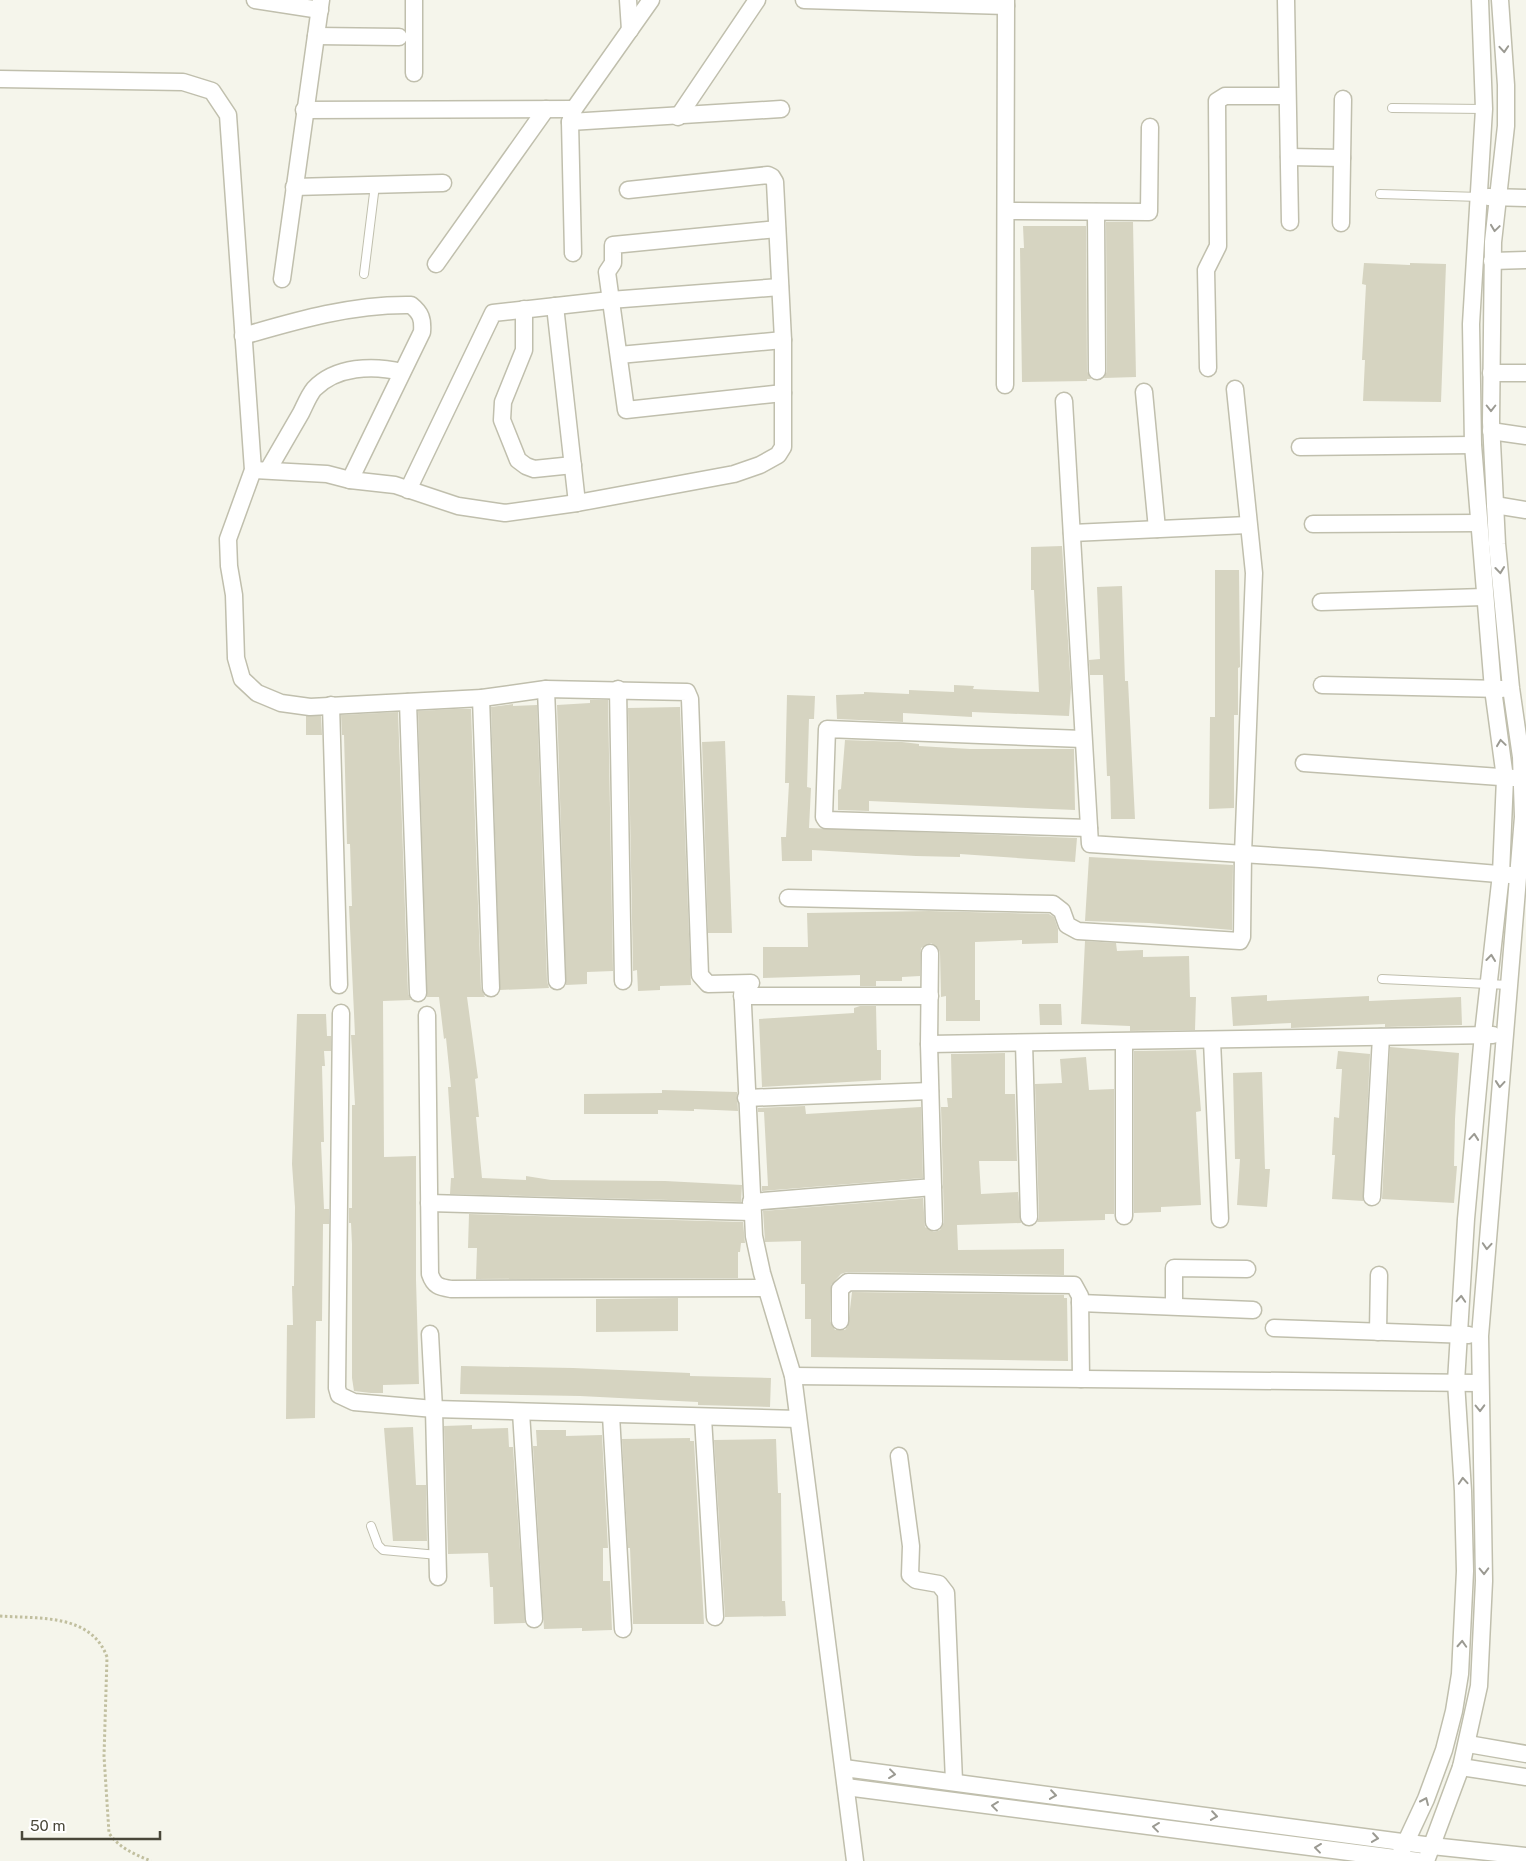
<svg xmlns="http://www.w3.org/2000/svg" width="1526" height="1861" viewBox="0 0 1526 1861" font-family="'Public Sans',sans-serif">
<rect width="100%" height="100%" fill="#f5f5eb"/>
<!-- building -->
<g fill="#d6d4c1">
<polygon points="1106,222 1133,222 1136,377 1104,378 1107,371"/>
<polygon points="1023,226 1086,226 1087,371 1091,379 1087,379 1087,381 1022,382 1020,248 1024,248"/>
<polygon points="1364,263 1410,265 1410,263 1446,264 1441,402 1363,401 1365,360 1362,360 1366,285 1362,284"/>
<polygon points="1062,546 1071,688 1069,716 972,712 972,717 903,713 903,722 837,719 836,695 864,694 864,692 909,694 909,690 954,692 954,685 974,686 973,689 1039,692 1034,590 1031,590 1031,547"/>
<polygon points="1215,570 1239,570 1240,667 1238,668 1238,715 1234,715 1234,808 1209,809 1210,717 1215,717"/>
<polygon points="1122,586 1125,681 1128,681 1135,819 1111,819 1110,776 1107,776 1103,675 1090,675 1089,660 1100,659 1097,587"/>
<polygon points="787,695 815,696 814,719 809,719 807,787 811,788 809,828 1077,838 1075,862 960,854 960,857 916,856 812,850 812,861 782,861 781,837 786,837 789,783 785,783"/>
<polygon points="590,700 608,700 613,971 587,972 587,984 566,985 557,705 590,703"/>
<polygon points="513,704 513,706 537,705 547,981 549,988 500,990 491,707"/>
<polygon points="680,707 691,985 660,986 660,990 638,991 637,970 633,971 628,708"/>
<polygon points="454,709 471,709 481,988 485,997 467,997 478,1078 475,1079 479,1117 476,1117 482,1178 526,1180 526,1176 551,1180 665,1181 742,1185 741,1202 450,1194 451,1178 454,1178 448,1087 451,1087 446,1038 444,1039 439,997 427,997 418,711"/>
<polygon points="398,712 408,993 411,1000 383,1001 384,1157 416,1156 416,1280 419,1384 383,1385 383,1393 371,1393 354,1391 352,1378 352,1244 351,1223 349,1223 349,1208 352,1208 352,1105 355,1105 351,1035 355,1035 349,906 352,906 350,844 347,844 344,735 342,735 341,715"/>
<polygon points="306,716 321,716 322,735 306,735"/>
<polygon points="845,740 902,742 919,744 919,746 970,749 1074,749 1075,810 869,801 869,811 838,810 838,790 841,789"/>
<polygon points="725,741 732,933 708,933 702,742"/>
<polygon points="1089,857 1233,865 1232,930 1149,923 1085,921"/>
<polygon points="929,911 1049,914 1054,917 1058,929 1058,943 1022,944 1022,940 975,942 975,1000 980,1000 980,1021 946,1021 946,996 941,997 940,953 938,948 931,943 921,948 920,976 902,977 902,981 876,981 876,986 860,986 860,975 763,978 763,947 808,947 807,913"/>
<polygon points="1085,941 1116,943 1117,951 1143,950 1143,957 1189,956 1190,997 1196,997 1195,1030 1130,1031 1130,1026 1081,1024"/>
<polygon points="1267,995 1267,1001 1369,996 1369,1001 1461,997 1462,1025 1385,1027 1385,1024 1291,1028 1291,1023 1233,1026 1231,997"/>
<polygon points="1039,1004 1061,1004 1062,1025 1040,1025"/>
<polygon points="860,1006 876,1006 877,1050 881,1050 881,1080 762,1087 759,1019 854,1013 854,1008"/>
<polygon points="297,1014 326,1014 327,1036 331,1036 331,1051 324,1051 325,1066 322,1066 324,1142 321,1142 324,1209 329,1209 329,1224 323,1224 322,1321 316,1321 315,1418 286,1419 287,1325 293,1325 292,1286 294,1286 295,1207 292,1164"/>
<polygon points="1390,1047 1459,1053 1455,1119 1454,1166 1457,1166 1454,1203 1382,1199"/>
<polygon points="1196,1050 1201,1111 1196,1112 1201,1205 1161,1207 1161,1212 1134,1213 1134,1051"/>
<polygon points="1338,1051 1370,1054 1363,1201 1332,1199 1335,1155 1332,1155 1334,1117 1339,1118 1342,1069 1336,1069"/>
<polygon points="1005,1053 1005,1094 1015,1094 1017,1161 979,1161 981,1194 1018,1192 1021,1223 957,1225 958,1250 1064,1249 1064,1275 847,1272 841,1274 831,1285 830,1321 835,1330 845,1330 848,1326 852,1292 1064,1295 1064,1298 1067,1298 1068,1361 811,1357 811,1319 805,1319 805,1284 801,1284 801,1241 765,1242 763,1211 923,1198 925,1227 934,1232 940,1230 944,1222 941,1107 948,1107 947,1098 952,1098 951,1054"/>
<polygon points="1086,1057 1089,1090 1114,1089 1114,1214 1105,1214 1105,1220 1037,1222 1039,1217 1035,1084 1062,1083 1060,1059"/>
<polygon points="1262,1072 1265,1169 1270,1169 1267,1207 1237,1205 1240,1159 1235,1159 1233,1073"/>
<polygon points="662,1090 737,1092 738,1111 694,1109 694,1111 658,1110 658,1114 584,1114 584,1094 662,1093"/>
<polygon points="805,1106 806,1114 921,1107 923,1178 762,1191 762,1186 768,1186 764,1112 758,1112 758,1108"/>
<polygon points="469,1214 743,1222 745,1243 741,1243 740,1252 738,1252 738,1278 476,1279 477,1248 468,1248"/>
<polygon points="678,1298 678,1331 596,1332 596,1299"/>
<polygon points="461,1366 573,1368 690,1373 690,1376 771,1378 770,1407 698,1405 698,1402 580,1396 460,1394"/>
<polygon points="472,1425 472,1429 508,1428 509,1447 513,1447 525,1623 494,1624 493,1587 490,1587 488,1553 448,1554 444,1426"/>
<polygon points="413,1427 416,1485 426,1485 427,1541 393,1541 384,1428"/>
<polygon points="536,1430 566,1430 566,1436 602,1435 608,1548 603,1548 603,1581 610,1581 612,1630 582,1631 582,1628 544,1629 533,1446 537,1446"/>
<polygon points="690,1438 690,1441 694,1441 704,1624 633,1624 630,1548 628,1548 622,1439"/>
<polygon points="776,1439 778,1493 781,1493 782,1601 785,1601 786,1616 725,1617 714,1440"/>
</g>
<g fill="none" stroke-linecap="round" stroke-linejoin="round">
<!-- lane casing -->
<g stroke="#c0bfad" stroke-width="10">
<g id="lane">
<polyline points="1392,108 1484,109"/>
<polyline points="1380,194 1480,197"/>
<polyline points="364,274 375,185"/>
<polyline points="1382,979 1509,985"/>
<polyline points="371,1526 378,1545 383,1550 438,1555"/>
</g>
</g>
<!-- street casing -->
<g stroke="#c0bfad" stroke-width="19">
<g id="street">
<polyline points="255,0 320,10"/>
<polyline points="414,0 414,73"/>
<polyline points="628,0 630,30"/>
<polyline points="651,0 574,109 570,122 781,109"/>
<polyline points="804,0 1006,6"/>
<polyline points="1286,0 1290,222"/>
<polyline points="316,36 399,37"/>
<polyline points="0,79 183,82 212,91 228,115 253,470 228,539 229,566 234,595 236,658 242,679 257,693 281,703 310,707 482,698 546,689 687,692 690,699 700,975 708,984 751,983"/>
<polyline points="304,110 574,109"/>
<polyline points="678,117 757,0"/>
<polyline points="570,122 573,253"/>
<polyline points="1289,157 1342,158"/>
<polyline points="294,187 443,183"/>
<polyline points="1488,197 1526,198"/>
<polyline points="1006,211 1149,212 1150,127"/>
<polyline points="1096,212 1097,371"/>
<polyline points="1341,223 1343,99"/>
<polyline points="777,229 613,245 613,263 607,272 626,410 783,393"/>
<polyline points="1492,261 1526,260"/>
<polyline points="436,264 546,109"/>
<polyline points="282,279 321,0"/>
<polyline points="555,306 577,503"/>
<polyline points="524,309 524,350 503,402 502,420 518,460 526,466 534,469 573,465"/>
<path d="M243 336C298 320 353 304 411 305 421 313 423 319 422 332L350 480"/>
<polyline points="619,355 783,340"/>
<polyline points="1208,368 1206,270 1218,246 1217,101 1225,96 1287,96"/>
<polyline points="1491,373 1526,373"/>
<polyline points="1005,385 1006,0"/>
<polyline points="1144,392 1157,529"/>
<polyline points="1064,401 1090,844 1320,859 1510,875"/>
<polyline points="1491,431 1526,436"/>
<polyline points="1300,447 1473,445"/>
<polyline points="253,470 327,474 350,480 395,485 458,506 505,513 577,503 734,474 760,465 778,455 783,447 783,340 775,182 772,177 768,175 628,190"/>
<path d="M268 470C279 451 290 432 301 413 305 405 309 395 314 389 336 366 373 365 402 372"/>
<polyline points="408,490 493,313 610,300 780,287"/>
<polyline points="1495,505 1526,510"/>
<polyline points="1313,524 1478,523"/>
<polyline points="1072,533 1248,525"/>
<polyline points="1321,602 1484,597"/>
<polyline points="1322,685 1502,689"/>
<polyline points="546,689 557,981"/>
<polyline points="618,689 623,981"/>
<polyline points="481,698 491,988"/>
<polyline points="408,702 418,993"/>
<polyline points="331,705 339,985"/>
<polyline points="1083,739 827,729 824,817 826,820 1089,828"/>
<polyline points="1304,763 1514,778"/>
<polyline points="788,898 1053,904 1062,911 1067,925 1078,931 1240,941 1242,937 1243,854 1254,573 1235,389"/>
<polyline points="930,953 929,1044 1493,1035"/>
<polyline points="742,984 754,1236 762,1273 793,1376 855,1861"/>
<polyline points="742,996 930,996"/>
<polyline points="341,1013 337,1388 339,1395 354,1402 434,1409 798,1419"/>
<path d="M427 1015 430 1274C434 1286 439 1287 451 1289L766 1288"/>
<polyline points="1212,1041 1220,1219"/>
<polyline points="1124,1042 1124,1216"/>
<polyline points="1024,1043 1029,1217"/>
<polyline points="746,1098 930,1091"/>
<polyline points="933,1187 934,1222"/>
<polyline points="1372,1197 1381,1037"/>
<polyline points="751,1202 933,1187 929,1044"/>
<polyline points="429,1203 751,1212"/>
<polyline points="1080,1303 1253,1310"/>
<polyline points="1174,1306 1174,1268 1247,1269"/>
<polyline points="840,1321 840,1289 848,1282 1074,1285 1080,1296 1081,1379"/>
<polyline points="1274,1328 1469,1335"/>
<polyline points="1378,1332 1379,1275"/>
<polyline points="430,1334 434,1409 438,1577"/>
<polyline points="793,1376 1479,1383"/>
<polyline points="521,1412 534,1619"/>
<polyline points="611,1415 623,1629"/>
<polyline points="703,1418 715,1617"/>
<polyline points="899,1456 911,1546 910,1575 916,1580 939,1584 946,1593 954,1781"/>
<polyline points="1468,1744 1526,1754"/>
<polyline points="1461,1767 1526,1777"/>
<polyline points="844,1768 1432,1846 1526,1856"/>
<polyline points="846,1787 1418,1861"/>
<polyline points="1397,1861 1426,1799 1444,1750 1454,1711 1460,1674 1465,1571 1463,1491 1456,1382 1466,1219 1483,1034 1501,874 1505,778 1493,689 1473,445 1471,324 1484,109 1480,0"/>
<polyline points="1426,1861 1461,1767 1479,1686 1484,1581 1480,1336 1523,817 1521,757 1511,688 1497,544 1491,422 1493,242 1506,126 1506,85 1500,0"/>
</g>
</g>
<!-- path -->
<path stroke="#c1bf9f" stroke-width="3" stroke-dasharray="2.5 2.5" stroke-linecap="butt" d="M0 1616C38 1619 91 1613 107 1657L104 1756 109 1833C119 1848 134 1854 151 1861"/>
<!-- lane -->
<use href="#lane" stroke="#fff" stroke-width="8"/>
<!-- street -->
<use href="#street" stroke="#fff" stroke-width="16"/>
</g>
<!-- one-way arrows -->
<defs><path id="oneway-chevron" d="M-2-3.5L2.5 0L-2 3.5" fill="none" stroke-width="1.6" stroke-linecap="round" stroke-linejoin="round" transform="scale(1.25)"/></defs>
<g stroke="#9b9a92">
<use href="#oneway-chevron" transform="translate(1504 49) rotate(86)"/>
<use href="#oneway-chevron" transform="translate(1495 228) rotate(98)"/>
<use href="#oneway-chevron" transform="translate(1491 408) rotate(90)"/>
<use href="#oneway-chevron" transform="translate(1500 570) rotate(84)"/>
<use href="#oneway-chevron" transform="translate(1501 743) rotate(-98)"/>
<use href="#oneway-chevron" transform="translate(1491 958) rotate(-84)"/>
<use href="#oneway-chevron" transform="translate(1500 1084) rotate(95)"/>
<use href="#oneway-chevron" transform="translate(1474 1137) rotate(-85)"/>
<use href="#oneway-chevron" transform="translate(1487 1246) rotate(94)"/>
<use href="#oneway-chevron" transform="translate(1461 1299) rotate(-86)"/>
<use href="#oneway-chevron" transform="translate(1480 1408) rotate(89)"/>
<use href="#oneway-chevron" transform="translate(1463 1481) rotate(-94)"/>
<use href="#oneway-chevron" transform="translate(1484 1571) rotate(89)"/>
<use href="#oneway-chevron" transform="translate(1462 1644) rotate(-87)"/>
<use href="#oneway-chevron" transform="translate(892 1774) rotate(7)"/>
<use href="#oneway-chevron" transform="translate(1053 1795) rotate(8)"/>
<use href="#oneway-chevron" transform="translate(1425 1801) rotate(-66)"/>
<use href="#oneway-chevron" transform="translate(995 1806) rotate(-173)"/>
<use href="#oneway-chevron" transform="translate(1214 1816) rotate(8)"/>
<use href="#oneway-chevron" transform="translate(1156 1827) rotate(-173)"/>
<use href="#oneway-chevron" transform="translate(1375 1838) rotate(8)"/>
<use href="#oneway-chevron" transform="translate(1318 1848) rotate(-173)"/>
</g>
<!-- scale -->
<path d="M22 1831v8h138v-8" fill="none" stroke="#494739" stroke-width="2.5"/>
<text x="30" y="1831" font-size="15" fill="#494739" stroke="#ffffff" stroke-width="4" paint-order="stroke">50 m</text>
</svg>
